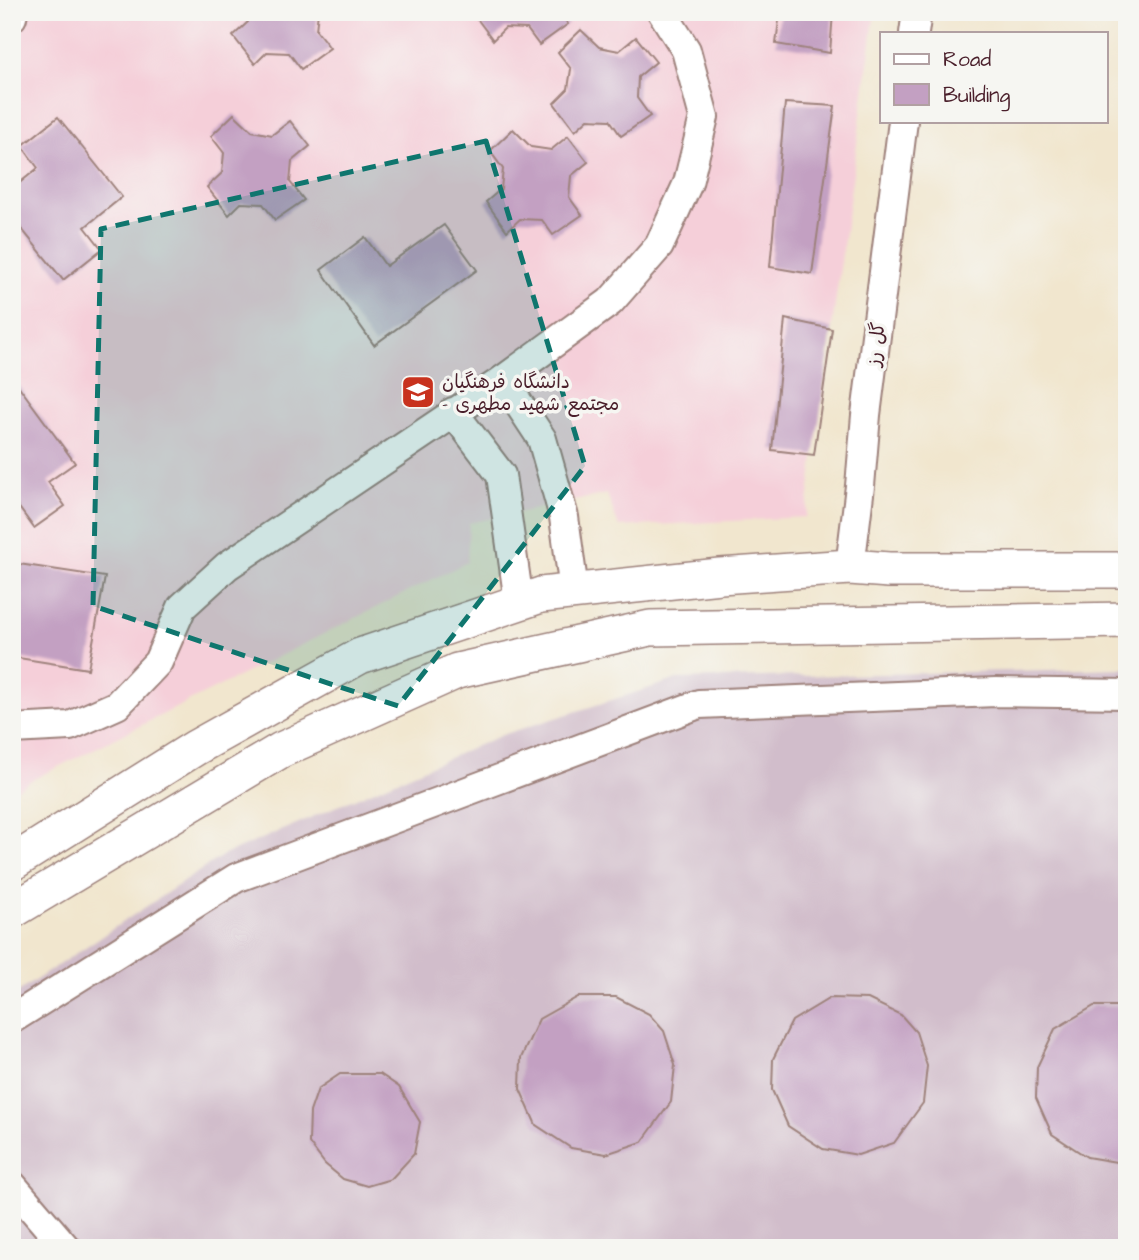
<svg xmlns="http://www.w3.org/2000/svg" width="1139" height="1260" viewBox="0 0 1139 1260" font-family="'Architects Daughter','Playpen Sans Arabic',sans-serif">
<rect width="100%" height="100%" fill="#f6f6f2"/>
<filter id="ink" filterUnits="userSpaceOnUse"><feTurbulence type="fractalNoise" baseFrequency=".0143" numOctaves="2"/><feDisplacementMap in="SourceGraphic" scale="14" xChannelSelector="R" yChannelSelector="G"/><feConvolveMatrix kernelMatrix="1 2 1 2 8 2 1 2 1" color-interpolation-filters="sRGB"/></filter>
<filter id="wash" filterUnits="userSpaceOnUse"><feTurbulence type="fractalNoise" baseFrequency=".00686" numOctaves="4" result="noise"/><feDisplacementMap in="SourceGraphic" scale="28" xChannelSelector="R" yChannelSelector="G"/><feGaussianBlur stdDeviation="1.57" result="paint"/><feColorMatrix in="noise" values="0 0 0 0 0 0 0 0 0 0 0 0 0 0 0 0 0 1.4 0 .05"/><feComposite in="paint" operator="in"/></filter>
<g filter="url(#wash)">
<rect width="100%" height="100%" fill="#f1e6ce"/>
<!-- built -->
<polygon fill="#f5cfd9" points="12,12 875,12 806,517 619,527 607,494 469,523 467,562 28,782 12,793"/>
<!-- industrial -->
<polygon fill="#d1bdcb" points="1127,668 1127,1248 12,1248 12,996 222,856 502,735 678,679"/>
<g id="blocks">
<!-- building -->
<g fill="#c3a0c2">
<polygon points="249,12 318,12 316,30 330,48 301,69 289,53 267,52 255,64 233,36 248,22"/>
<polygon points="472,12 559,12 568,24 539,45 527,29 505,28 493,40"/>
<polygon points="780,12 833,12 830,53 776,44"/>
<polygon points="581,30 599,47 619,51 636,37 656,62 638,77 637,98 650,116 621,136 610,120 588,119 575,131 554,103 568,89 571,69 558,52"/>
<polygon points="785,103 835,106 812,274 770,267"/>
<polygon points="234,114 252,131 272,135 290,121 310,146 292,161 290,182 304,200 275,220 263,204 241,203 229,215 207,187 222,173 224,153 211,136"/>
<polygon points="58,117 122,197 85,227 102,249 63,280 12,217 12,189 38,168 22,146"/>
<polygon points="513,129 531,147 551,150 568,136 588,162 571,176 569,197 582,215 553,235 542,220 520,219 507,231 486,202 501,189 503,169 490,151"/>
<polygon points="444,225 477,270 374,345 321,270 365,237 386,266"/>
<polygon points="785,319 832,329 814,455 772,450"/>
<polygon points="12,377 75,463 48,482 65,506 34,528 12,498"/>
<polygon points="12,563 105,577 88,669 12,657"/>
<polygon points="578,997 616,997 649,1014 664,1031 675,1065 671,1102 642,1142 606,1154 571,1148 536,1125 520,1089 521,1058 539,1019"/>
<polygon points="830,998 868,999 901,1015 916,1032 927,1066 923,1103 894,1143 858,1155 823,1149 788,1126 772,1090 773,1059 792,1021"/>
<polygon points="1094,1006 1127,1006 1127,1161 1122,1163 1087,1157 1052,1134 1036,1098 1037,1067 1055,1029"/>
<polygon points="340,1074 380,1074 399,1087 420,1122 414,1154 391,1179 367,1186 343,1179 325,1164 309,1143 310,1112 318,1089"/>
</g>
</g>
</g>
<g filter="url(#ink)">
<use href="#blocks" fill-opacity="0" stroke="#9e827c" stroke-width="2"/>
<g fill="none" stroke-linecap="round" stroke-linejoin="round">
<!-- minor casing -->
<g stroke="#9e827c" stroke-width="32">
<g id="minor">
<polyline points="12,17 13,12"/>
<polyline points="914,33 917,12"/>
<polyline points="503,380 542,439 564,517 574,591"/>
<polyline points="453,412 501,475 519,602"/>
<polyline points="850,567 860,486 866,415 903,121"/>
<polyline points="12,729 70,726 117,705 158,662 182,607 227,566 503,380 610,302 659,246 688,183 704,117 686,50 662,12"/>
<polyline points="12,1019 236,878 699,704 996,692 1127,694"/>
<polyline points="12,1185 66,1248"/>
</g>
</g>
<!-- major casing -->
<g stroke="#9e827c" stroke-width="38">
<g id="major">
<polyline points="12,863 195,748 360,656 541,595 720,576 850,567 889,570 1127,570"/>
<polyline points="12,911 281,750 457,671 650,628 1127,620"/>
</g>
</g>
<!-- minor -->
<use href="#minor" stroke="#fff" stroke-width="28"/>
<!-- major -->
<use href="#major" stroke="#fff" stroke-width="35"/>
</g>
</g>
<!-- marked area -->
<path fill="#0f766e" fill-opacity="0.2" stroke="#0f766e" stroke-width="5" stroke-dasharray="14 9" stroke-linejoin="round" d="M486 141 585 466 398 706 93 606 101 229Z"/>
<!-- icons -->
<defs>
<g id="university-square" transform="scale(1.75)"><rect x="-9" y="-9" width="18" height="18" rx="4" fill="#c8321e" stroke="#f6f6f2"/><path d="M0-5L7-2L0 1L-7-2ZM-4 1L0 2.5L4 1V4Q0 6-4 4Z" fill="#fff"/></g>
</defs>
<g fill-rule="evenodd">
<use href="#university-square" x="418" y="392"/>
</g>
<g text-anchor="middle" stroke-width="7" stroke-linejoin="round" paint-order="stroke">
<!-- street labels -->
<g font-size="19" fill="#4a1f2b" stroke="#f6f6f2">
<text transform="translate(875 344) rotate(-83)" y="7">گل رز</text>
</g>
<!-- poi labels -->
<g font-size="19" fill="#4a1f2b" stroke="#f6f6f2" text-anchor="start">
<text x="442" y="388">دانشگاه فرهنگیان<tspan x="442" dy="22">- مجتمع شهید مطهری</tspan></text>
</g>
</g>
<!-- margin -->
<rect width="1139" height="1260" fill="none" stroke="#f6f6f2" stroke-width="42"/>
<!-- legend -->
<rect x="880" y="32" width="228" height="91" fill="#f6f6f2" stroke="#b1a0a2" stroke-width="2"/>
<rect x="894" y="54" width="35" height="10" fill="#ffffff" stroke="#b1a0a2" stroke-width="2"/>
<text x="943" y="66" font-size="21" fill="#4a1f2b">Road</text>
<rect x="894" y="84" width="35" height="21" fill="#c3a0c2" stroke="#b1a0a2" stroke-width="2"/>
<text x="943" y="102" font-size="21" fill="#4a1f2b">Building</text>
</svg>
